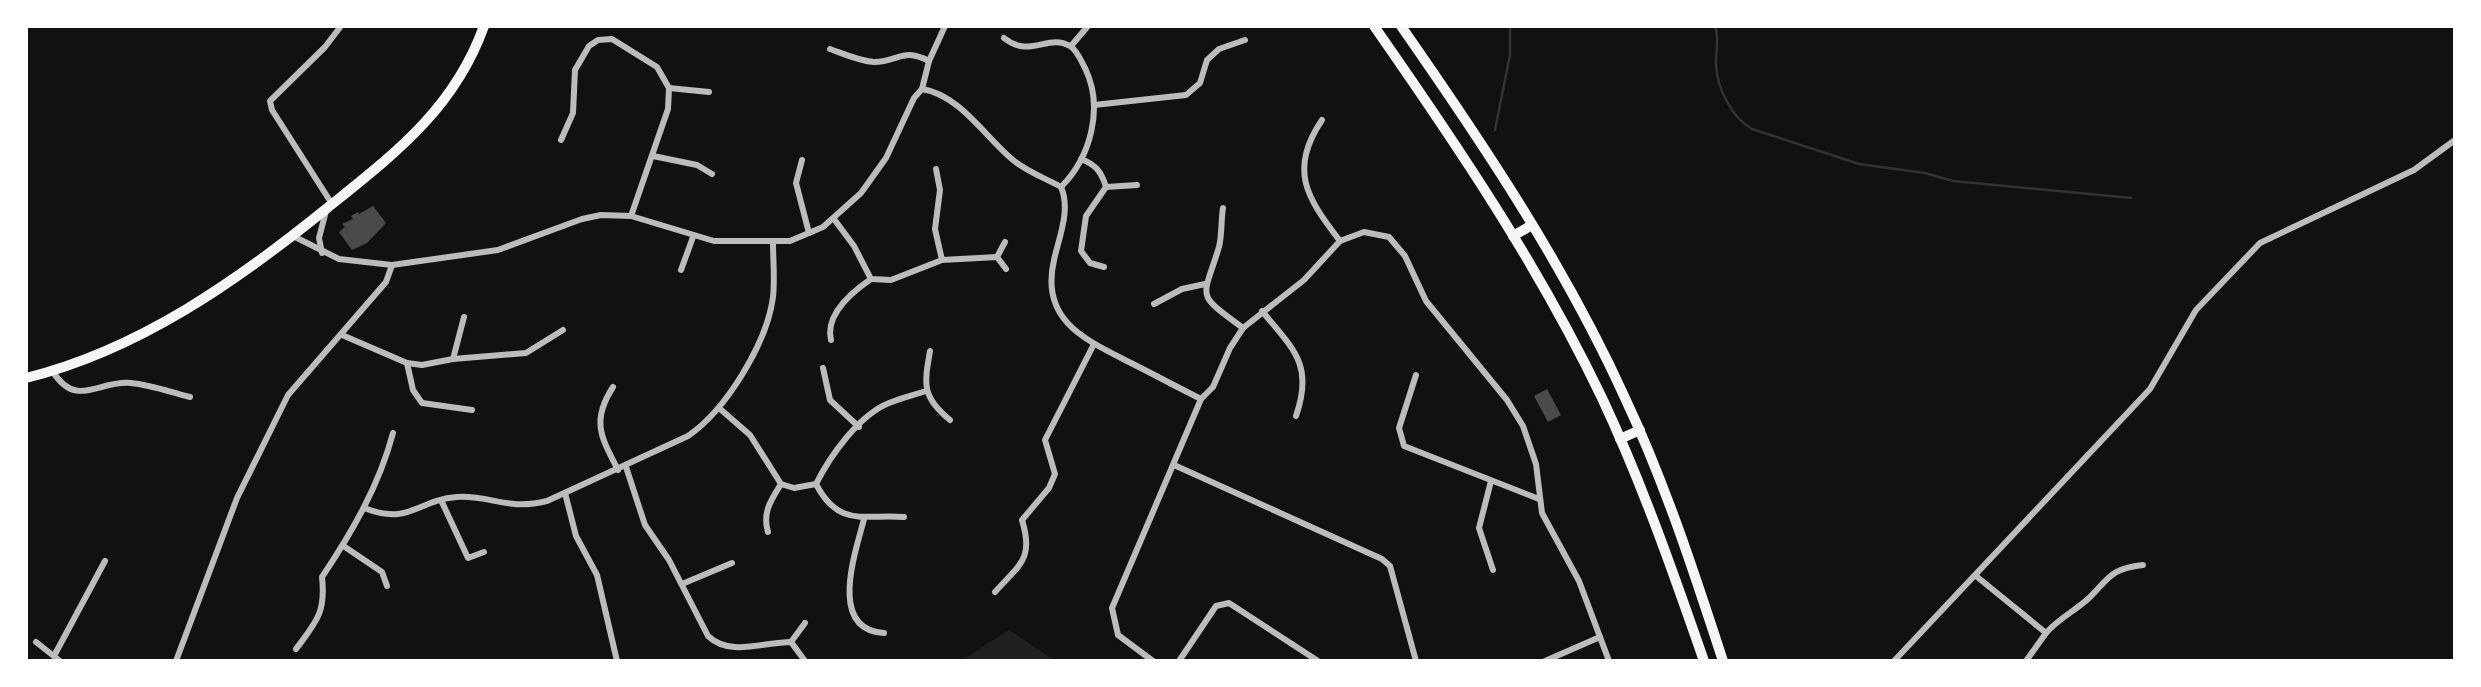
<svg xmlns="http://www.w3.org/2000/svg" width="2481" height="687" viewBox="0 0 2481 687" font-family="Karla,sans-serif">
<rect width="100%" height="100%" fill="#111"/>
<!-- green -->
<polygon fill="#202020" points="1009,630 1055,661 961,661"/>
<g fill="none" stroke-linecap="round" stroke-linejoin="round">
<!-- stream -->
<g stroke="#333" stroke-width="2.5">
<path d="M1715 26C1720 38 1715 52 1716 65 1717 88 1732 118 1752 129L1859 164 1925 173 1953 181 2131 198"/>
<polyline points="1495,130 1510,55 1510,26"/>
</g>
</g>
<!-- building -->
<g fill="#4a4a4a">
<polygon points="373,206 386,223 367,243 352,250 339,232 345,227 342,224 353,219 351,216 358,212 359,214"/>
<polygon points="1547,389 1561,415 1548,422 1534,396"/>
</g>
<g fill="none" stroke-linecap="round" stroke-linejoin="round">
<!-- minor -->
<g stroke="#bcbcbc" stroke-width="6">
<path d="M1004 38C1030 59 1048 33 1070 46 1077 50 1081 61 1085 68 1104 107 1091 157 1061 187"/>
<polyline points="1071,46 1088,26"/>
<path d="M830 49C844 54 859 61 874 62 899 62 902 47 929 61"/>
<polyline points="669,88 709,92"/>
<polyline points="922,89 929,61 945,26"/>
<polyline points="1094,105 1186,95 1200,83 1207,60 1219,49 1245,40"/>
<path d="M1322 120C1288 170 1307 198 1340 241"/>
<polyline points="561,140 573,113 575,70 589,46 598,40 612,39 657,67 669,88 668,109 631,216"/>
<polyline points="653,156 697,165 712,174"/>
<path d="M1081 159C1096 165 1101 171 1106 187L1086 216 1081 251 1090 263 1104 267"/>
<polyline points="802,160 796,183 809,233"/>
<polyline points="1106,187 1137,185"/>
<polyline points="332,204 272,110 270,101 325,47 341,26"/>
<path d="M1223 208C1221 220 1222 235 1219 247 1203 300 1194 292 1243 328"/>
<polyline points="834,219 854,246 871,279 891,280 942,260 935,229 940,190 936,169"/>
<path d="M293 236 339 259 392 265 498 250 582 219 601 215 631 216 714 241H790L823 227 861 193 886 158 914 98 922 89C960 95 985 137 1013 160 1027 172 1045 178 1061 187 1071 210 1059 237 1054 260 1040 320 1084 339 1129 362 1153 374 1177 387 1201 399"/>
<polyline points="1005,242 997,257 1006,269"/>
<polyline points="322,253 319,238 326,211"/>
<polyline points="942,260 997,257"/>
<polyline points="681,270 693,237"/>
<polyline points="1154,304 1182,289 1205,284"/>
<path d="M1262 311C1293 349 1314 364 1296 416"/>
<polyline points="342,335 407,363 422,365 453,359 526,353 563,330"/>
<path d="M831 340C825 315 852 292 871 279"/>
<path d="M930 351C924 385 922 397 950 420"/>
<polyline points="453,359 464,317"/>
<polyline points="407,363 413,390 422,403 472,410"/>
<polyline points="823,368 830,400 859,427"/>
<path d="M53 372C77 409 98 380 131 383 151 385 170 392 190 397"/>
<polyline points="1416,375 1399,428 1404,446 1539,499"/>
<path d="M613 387C591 421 601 437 618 470"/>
<path d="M719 408 750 435 781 484 794 488 816 484C830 456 859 415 889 403 900 398 914 395 926 391"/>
<polyline points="1174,465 1382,559 1390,566 1416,661"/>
<path d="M626 467 645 525 669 560 708 636C730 657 763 642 791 642L805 661"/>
<polyline points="1491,481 1479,528 1493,570"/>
<path d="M816 484C839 528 863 514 904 517"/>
<polyline points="565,493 576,536 597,575 617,661"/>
<polyline points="441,500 468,558 484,552"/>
<path d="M364 508C411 526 416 500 457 497 492 495 506 511 547 501L688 436C726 410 767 343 773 297 775 279 773 260 773 243"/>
<path d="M864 519C856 551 827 630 884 633"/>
<path d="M768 532C762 513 771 500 781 484"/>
<polyline points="345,547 382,572 387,586"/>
<path d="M1976 576 2046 633C2059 618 2075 611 2089 598 2110 577 2110 569 2143 565"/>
<polyline points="682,584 732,563"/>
<path d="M995 592C1020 564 1034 559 1022 520L1049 488 1055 474 1045 440 1094 344"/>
<polyline points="36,642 60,661"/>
<polyline points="791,642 805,623"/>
<path d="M296 649C316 622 326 613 322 577 352 532 379 486 393 433"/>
<polyline points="54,656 105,561"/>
<polyline points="176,661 237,498 288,395 386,282 392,265"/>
<polyline points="1153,661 1118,635 1112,608 1201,399 1213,387 1230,348 1243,328 1304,280 1340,241 1364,232 1389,237 1405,256 1426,301 1507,400 1523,426 1536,464 1542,513 1579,581 1609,661"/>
<polyline points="1179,661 1216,606 1229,603 1318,661"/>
<polyline points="1545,661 1600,637"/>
<polyline points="1894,661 2150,389 2196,310 2260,243 2414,170 2455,140"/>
<polyline points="2026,661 2046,633"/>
</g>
<!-- trunk -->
<g stroke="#f5f5f5" stroke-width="10">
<path d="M1374 26C1457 145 1539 266 1602 398 1642 483 1673 572 1704 661"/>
<path d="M1401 26C1484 145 1565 266 1625 398 1665 483 1694 572 1723 661"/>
<polyline points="1513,236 1532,225"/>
<path d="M26 378C139 350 237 281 326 209 393 155 454 110 484 26"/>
<polyline points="1620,439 1640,430"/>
</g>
</g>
<!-- border -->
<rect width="2481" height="687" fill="none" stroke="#ffffff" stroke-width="56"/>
</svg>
